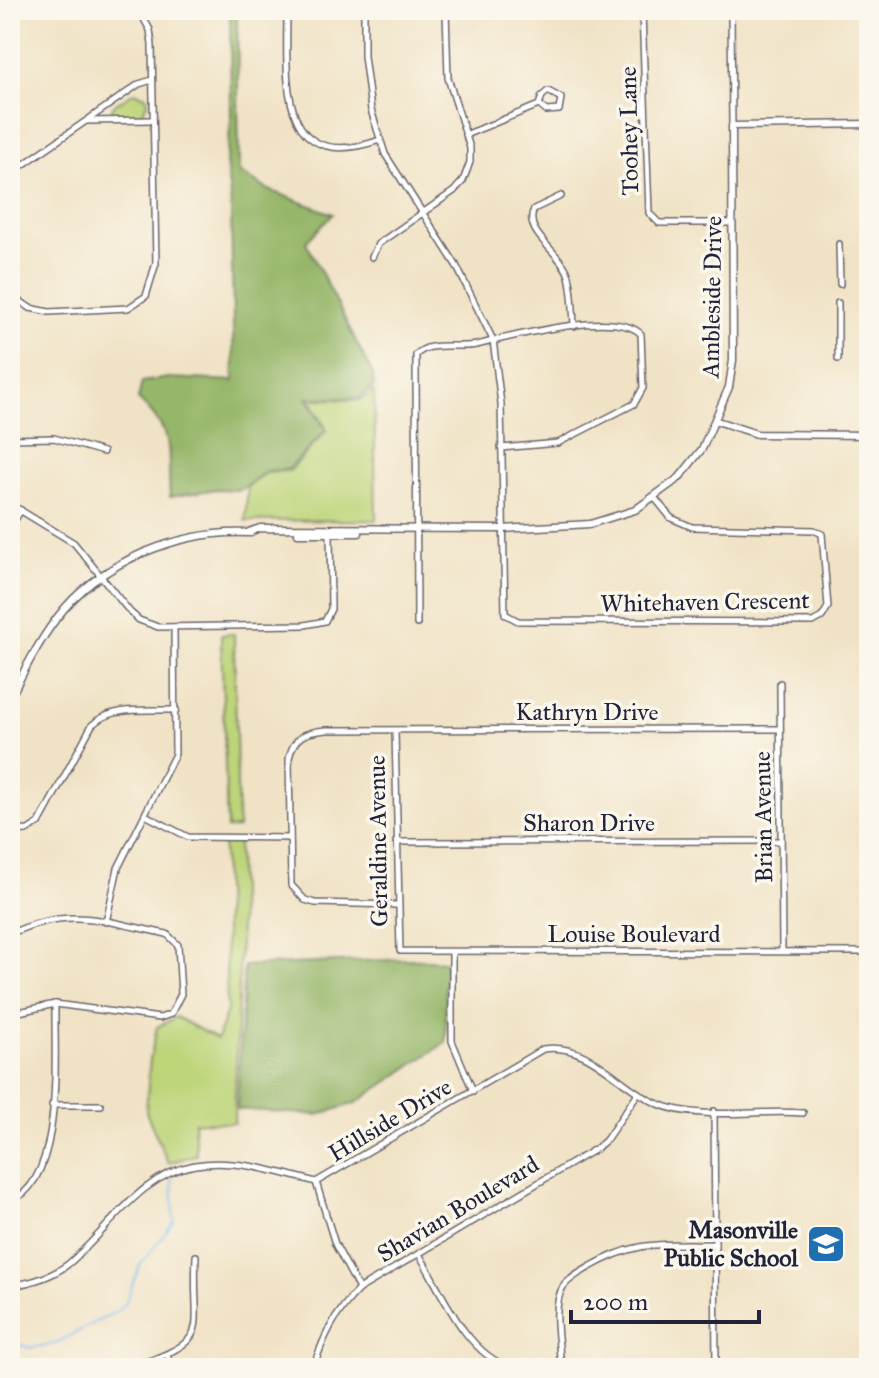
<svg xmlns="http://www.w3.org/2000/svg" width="879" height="1378" viewBox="0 0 879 1378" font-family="'IM FELL Great Primer',serif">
<rect width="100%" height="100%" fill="#fbf7ec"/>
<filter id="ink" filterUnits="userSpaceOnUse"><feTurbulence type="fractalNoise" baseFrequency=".0125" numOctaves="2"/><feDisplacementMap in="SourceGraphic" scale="16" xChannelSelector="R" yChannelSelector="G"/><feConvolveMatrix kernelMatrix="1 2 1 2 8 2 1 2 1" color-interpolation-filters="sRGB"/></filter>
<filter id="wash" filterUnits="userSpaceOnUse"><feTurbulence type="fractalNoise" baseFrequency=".006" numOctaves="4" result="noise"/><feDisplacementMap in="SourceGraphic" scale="32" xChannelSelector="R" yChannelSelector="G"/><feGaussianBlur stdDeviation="1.8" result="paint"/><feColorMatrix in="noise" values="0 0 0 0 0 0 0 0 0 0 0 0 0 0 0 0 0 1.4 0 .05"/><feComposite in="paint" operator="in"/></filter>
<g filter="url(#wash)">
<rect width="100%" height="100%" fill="#f0e2c5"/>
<!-- green -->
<g fill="#bdd479" stroke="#707b5a" stroke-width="2">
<polygon points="134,92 146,96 148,102 141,115 111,113 113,106"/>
<polygon points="374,391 376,520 245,521 248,486 268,472 290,471 327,430 310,399 361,400"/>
<polygon points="234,634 238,828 227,829 221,635"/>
<polygon points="223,842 238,842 240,940 234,1123 194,1122 196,1155 168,1163 146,1112 150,1059 157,1027 176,1017 217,1039 227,1010"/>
</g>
<!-- forest -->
<g fill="#96b669" stroke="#5c6c52" stroke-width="2">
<path d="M230 10H237L239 172 269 190 333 214 306 242 373 375 374 386 360 398H307L326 430 289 469 267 471 240 490 216 489 170 497C166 447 178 437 138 399L142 382 169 378 234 381 231 205 226 162 231 121Z"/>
<polygon points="409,959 445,961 446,1042 356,1103 318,1115 237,1109 244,966"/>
</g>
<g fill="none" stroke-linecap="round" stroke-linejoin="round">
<!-- stream -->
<polyline stroke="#7db9ef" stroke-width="2" points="10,1342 31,1348 54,1344 117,1311 125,1304 140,1265 174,1222 172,1179"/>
</g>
</g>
<g filter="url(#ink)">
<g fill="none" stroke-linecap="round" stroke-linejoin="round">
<!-- minor casing -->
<g stroke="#6a656b" stroke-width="8">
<g id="minor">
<path d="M287 10C287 79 276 176 380 140"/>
<polyline points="364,10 364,56 371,110 385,154 456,265 493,340 501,404 505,614 518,621 813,622 822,617 828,607 822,534 814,530 692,527 671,518 654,497"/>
<polyline points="642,10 649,213 659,223 732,223"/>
<polyline points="731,10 732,126"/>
<polyline points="87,121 152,120"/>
<polyline points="465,135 539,105 546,111 559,110 561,98 548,91 542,96 539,105"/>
<polyline points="10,174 139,84 152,80"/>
<path d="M561 196 534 209C522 233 561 251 569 276 573 292 573 310 574 326"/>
<polyline points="839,244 840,284"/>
<polyline points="372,257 378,244 454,191 463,181 470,162 470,148 448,78 446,10"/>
<polyline points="10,294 30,308 49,312 128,308 146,296 156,263 152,45 150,30 139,10"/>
<polyline points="838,359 838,303"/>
<polyline points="10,439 54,438 103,452"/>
<polyline points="10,504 74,543 130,612 139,620 158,627 305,625 325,621 331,609 330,533"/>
<polyline points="10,528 21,510"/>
<path d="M417 624 416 355C429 340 457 349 476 345 510 337 615 308 641 334L643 388 634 404 558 443 501 448"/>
<polyline points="780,683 782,951"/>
<polyline points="395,731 400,951 869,952"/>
<polyline points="145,815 188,837 290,838"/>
<path d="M10 831 28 830 39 823 92 725C112 705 149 711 176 710"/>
<polyline points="396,842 781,841"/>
<path d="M397 905 315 903 305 900 291 885 289 758C294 736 305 732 326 730L780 729"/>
<polyline points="106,922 118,868 175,754 174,627"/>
<path d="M10 934C70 905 106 922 167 934L178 945 181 994 171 1014 160 1018 55 1004 10 1014"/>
<polyline points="452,953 452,1041 473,1091"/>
<polyline points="52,1105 101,1105"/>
<polyline points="714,1111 716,1368"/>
<polyline points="316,1182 335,1244 359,1289"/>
<path d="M10 1201C65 1183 54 1051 55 1004"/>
<path d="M419 1254C443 1294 465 1353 511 1368"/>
<path d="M10 1286C30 1283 50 1278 67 1265 109 1231 138 1175 195 1165 234 1158 278 1172 316 1182L543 1049C589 1042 617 1085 656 1103 699 1122 757 1109 803 1113"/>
<polyline points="167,1355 172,1368"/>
<path d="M130 1368C218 1337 191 1336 196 1256"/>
<path d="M313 1368C324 1336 335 1313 359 1289L597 1148 606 1140 638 1093"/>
<path d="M561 1368C560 1346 551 1306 563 1287 569 1278 580 1273 588 1268 638 1239 660 1245 715 1244"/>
</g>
</g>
<!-- tertiary casing -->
<g stroke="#6a656b" stroke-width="9">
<g id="tertiary">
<polyline points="717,421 757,434 869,435"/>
<polyline points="249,532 260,528 502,529 590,524 635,510 679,478 702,449 729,387 733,360 732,126 869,124"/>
<polyline points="298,533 359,533"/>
<path d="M10 698C24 671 38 643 56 619 99 561 181 529 251 533"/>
</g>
</g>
<!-- minor -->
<use href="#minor" stroke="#fff" stroke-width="5"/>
<!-- tertiary -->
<use href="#tertiary" stroke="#fff" stroke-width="6"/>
</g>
</g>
<!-- icons -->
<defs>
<g id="school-square" transform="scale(2)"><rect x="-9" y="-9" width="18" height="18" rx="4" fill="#1f6fb2" stroke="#fbf7ec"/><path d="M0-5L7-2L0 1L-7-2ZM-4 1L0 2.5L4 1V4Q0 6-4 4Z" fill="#fff"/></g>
</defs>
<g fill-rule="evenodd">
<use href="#school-square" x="826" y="1244"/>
</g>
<g text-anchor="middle" stroke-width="7" stroke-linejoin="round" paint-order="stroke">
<!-- street labels -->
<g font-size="24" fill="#22223b" stroke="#fbf7ec">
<text transform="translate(629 131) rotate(-91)" y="8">Toohey Lane</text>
<text transform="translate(712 297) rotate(-89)" y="8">Ambleside Drive</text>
<text transform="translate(705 602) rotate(-1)" y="8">Whitehaven Crescent</text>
<text x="587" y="720">Kathryn Drive</text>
<text transform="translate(763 817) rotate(-91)" y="8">Brian Avenue</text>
<text x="589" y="831">Sharon Drive</text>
<text transform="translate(378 841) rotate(-91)" y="8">Geraldine Avenue</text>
<text x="634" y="942">Louise Boulevard</text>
<text transform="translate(390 1120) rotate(-31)" y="8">Hillside Drive</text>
<text transform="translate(458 1209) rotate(-31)" y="8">Shavian Boulevard</text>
</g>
<!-- poi labels -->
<g font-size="24" font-weight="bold" fill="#22223b" stroke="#fbf7ec" text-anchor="end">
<text x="798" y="1238">Masonville<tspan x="798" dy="28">Public School</tspan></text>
</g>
</g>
<!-- margin -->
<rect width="879" height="1378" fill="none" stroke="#fbf7ec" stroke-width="40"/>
<!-- scale -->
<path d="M571 1310v12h188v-12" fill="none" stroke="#22223b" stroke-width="4"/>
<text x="583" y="1310" font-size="24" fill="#22223b" stroke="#fbf7ec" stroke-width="6" paint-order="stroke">200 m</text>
</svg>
